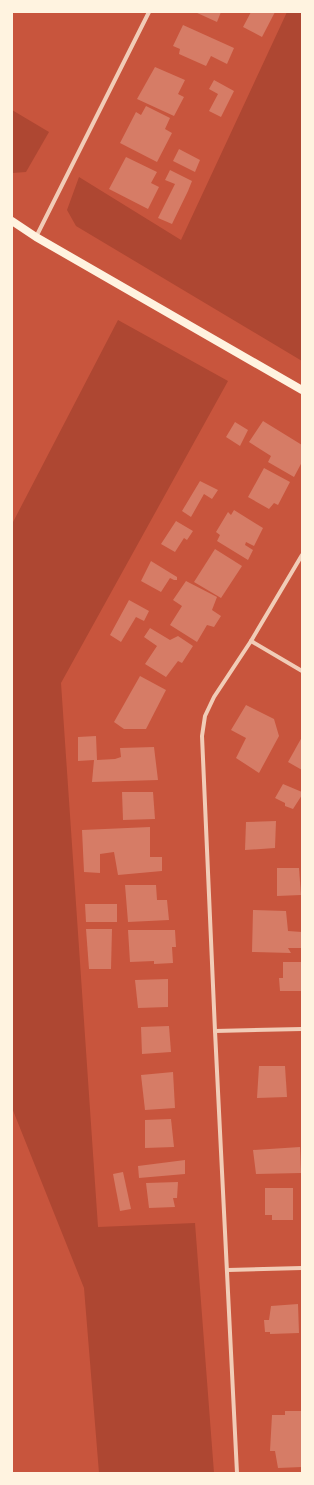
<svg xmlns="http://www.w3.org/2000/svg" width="314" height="1485" viewBox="0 0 314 1485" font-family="'DM Sans',sans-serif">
<rect width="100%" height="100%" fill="#c8553d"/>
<!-- green -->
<g fill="#ae4732">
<polygon points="287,12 302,12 302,361 76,226 67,210 79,177 181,240"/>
<polygon points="12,110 49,132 26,172 12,173"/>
<polygon points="118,320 228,381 61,683 98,1227 195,1223 214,1473 99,1473 84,1288 12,1108 12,524"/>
</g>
<!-- building -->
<g fill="#d67c66">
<polygon points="195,12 221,12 217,22"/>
<polygon points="251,12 275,12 262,37 243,27"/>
<polygon points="183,25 234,48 227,64 211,56 206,66 179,54 180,49 173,46"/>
<polygon points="155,67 185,80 178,94 184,97 174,116 137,99"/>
<polygon points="214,80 234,91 221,117 209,111 218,94 209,89"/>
<polygon points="146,106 170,118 165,129 172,133 157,162 120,143 136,112 141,115"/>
<polygon points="179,149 200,160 195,172 173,161"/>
<polygon points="126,157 157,172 151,183 159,187 148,209 109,189"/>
<polygon points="170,170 192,181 188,191 172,224 158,218 175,184 165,180"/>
<polygon points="263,421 302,445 302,462 294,477 268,462 271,456 249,442"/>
<polygon points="235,422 248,430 240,446 226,437"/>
<polygon points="264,468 290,482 278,505 274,503 269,509 248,497"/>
<polygon points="200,481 218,490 212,499 204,494 191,517 182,511"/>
<polygon points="234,510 263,528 254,546 246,542 245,545 253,550 248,560 217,541 220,535 216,532 228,512 231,515"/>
<polygon points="176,521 193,531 187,540 184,538 175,552 161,544"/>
<polygon points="215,549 242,566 221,598 194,582"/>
<polygon points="151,561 177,577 177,580 174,580 170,578 161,592 141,581"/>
<polygon points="186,581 217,597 212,610 221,616 214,627 207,625 197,642 170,625 182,606 173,600"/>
<polygon points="129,600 149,611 144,621 136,617 121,642 110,635"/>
<polygon points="150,628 170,640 178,636 193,646 182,663 178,661 166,677 145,664 157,646 144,637"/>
<polygon points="140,676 166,690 146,729 124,729 114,722"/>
<polygon points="246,705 274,719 279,736 259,773 236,758 246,738 231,730"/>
<polygon points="96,736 97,760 115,759 121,757 120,748 154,747 158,780 92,782 94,760 78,761 78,737"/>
<polygon points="302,737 302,770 288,762"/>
<polygon points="283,784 302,792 302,795 293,809 285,806 285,803 275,798"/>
<polygon points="122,792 153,792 155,819 123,820"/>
<polygon points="276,821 275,848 245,850 246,822"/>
<polygon points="150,827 150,857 162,857 162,871 118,875 114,852 100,854 100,873 84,872 82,830"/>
<polygon points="277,868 299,868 301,895 277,896"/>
<polygon points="125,885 156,885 157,900 167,900 169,920 128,922"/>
<polygon points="85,904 117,904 117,922 86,922"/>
<polygon points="253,910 286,911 288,931 302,932 302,948 288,948 291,953 252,952"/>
<polygon points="86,929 112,929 111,969 89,969"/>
<polygon points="128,930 175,930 176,947 172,947 173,963 154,964 154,961 130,962"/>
<polygon points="283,962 302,962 302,991 280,991 279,978 283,978"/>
<polygon points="168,979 168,1007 138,1008 135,980"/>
<polygon points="169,1026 171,1052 142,1054 141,1027"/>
<polygon points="259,1066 285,1066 287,1097 257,1098"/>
<polygon points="173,1072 175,1108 145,1110 141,1075"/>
<polygon points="171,1119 174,1147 145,1148 145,1120"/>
<polygon points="300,1147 301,1173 256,1174 253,1150"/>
<polygon points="185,1160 185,1174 139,1178 138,1166"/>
<polygon points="123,1172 131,1209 120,1211 113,1174"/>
<polygon points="178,1182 177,1198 173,1198 175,1207 149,1208 146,1183"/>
<polygon points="265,1188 293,1188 293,1220 272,1220 272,1215 265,1215"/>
<polygon points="298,1304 299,1333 270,1334 270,1332 265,1332 264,1320 269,1320 271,1306"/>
<polygon points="285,1411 302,1411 302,1467 278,1468 275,1451 270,1451 272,1415 285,1415"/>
</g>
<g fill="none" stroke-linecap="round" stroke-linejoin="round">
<!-- minor -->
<g stroke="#f1ccb7" stroke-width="4">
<polyline points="36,237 149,12"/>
<polyline points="251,641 302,671"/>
<polyline points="215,1031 302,1029"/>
<polyline points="228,1270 302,1268"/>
<polyline points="237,1473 215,1031 202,736 205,716 214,697 251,641 302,555"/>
</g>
<!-- secondary -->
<polyline stroke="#fff3e0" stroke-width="8" points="12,221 36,237 302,390"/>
</g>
<!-- border -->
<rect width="314" height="1485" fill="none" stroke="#fff3e0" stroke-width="26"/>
</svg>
